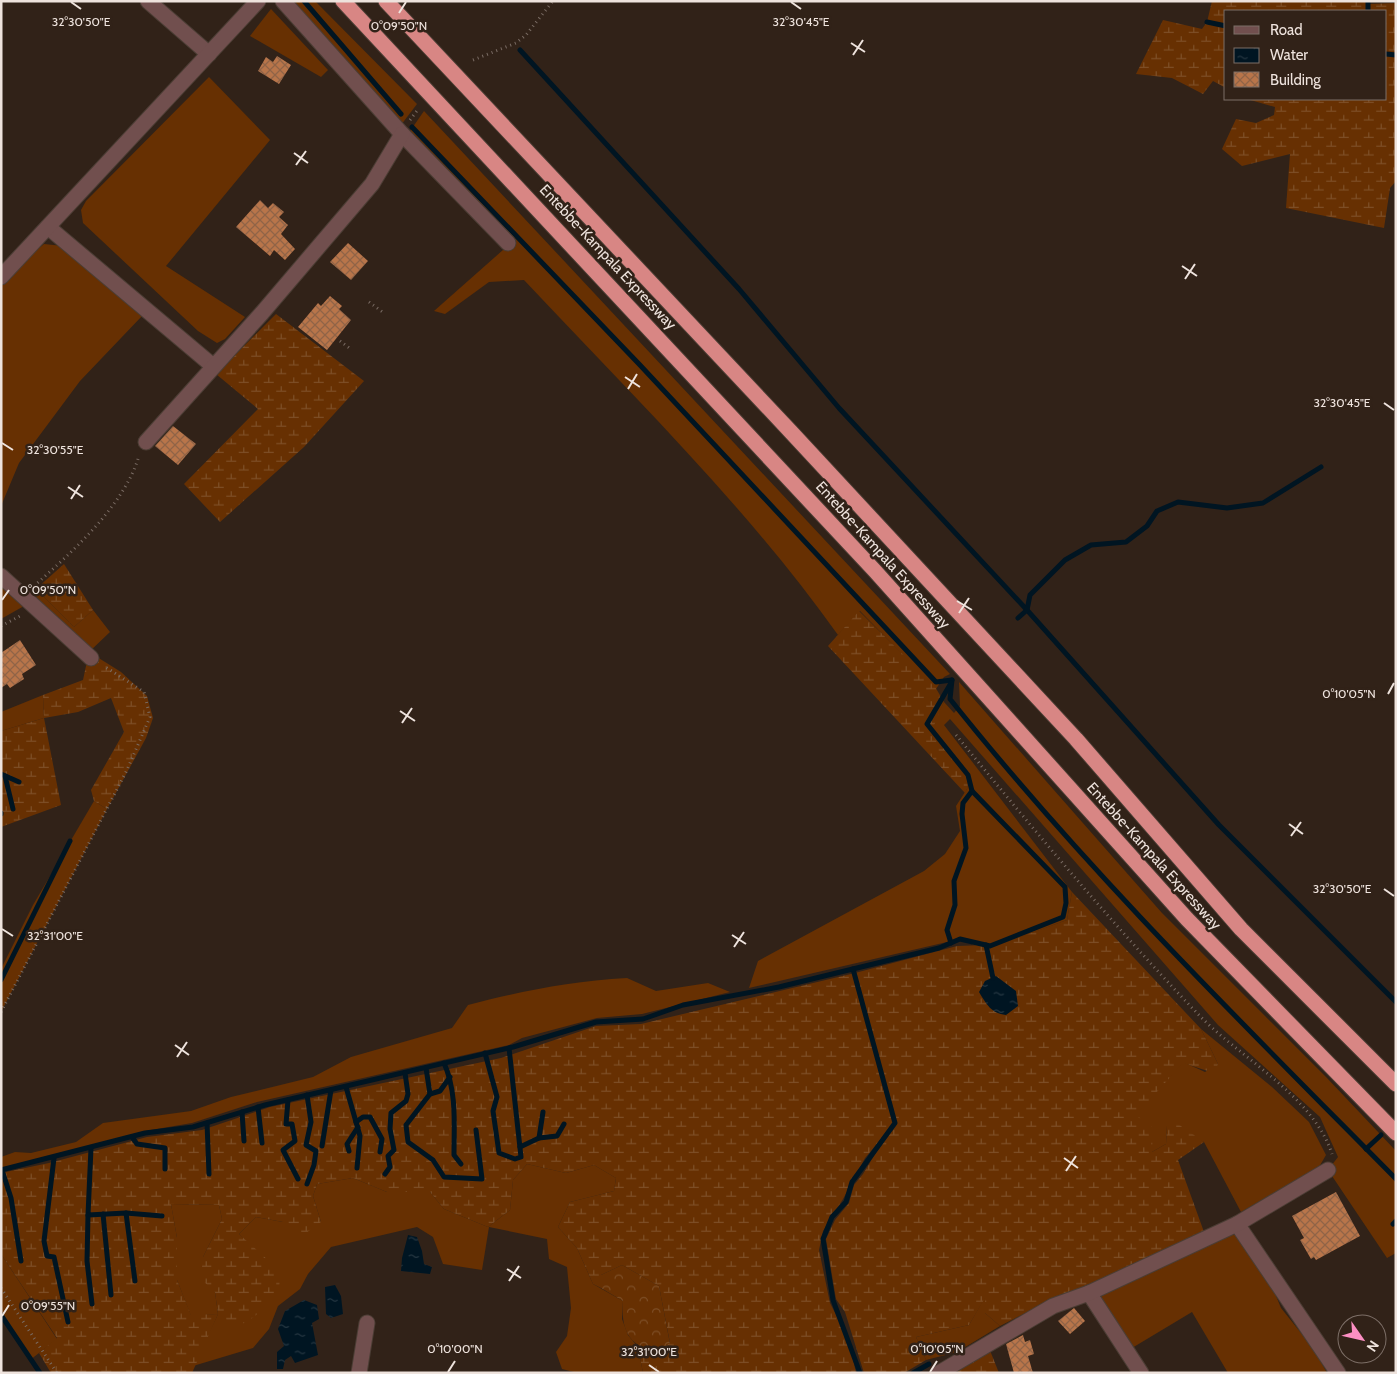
<svg xmlns="http://www.w3.org/2000/svg" width="1397" height="1374" viewBox="0 0 1397 1374" font-family="Cabin,sans-serif">
<defs>
<pattern id="forest-crowns" width="20" height="18" patternUnits="userSpaceOnUse" patternTransform="scale(1.25)"><rect width="20" height="18" fill="#673002"/><path d="M2 6a3 3 0 1 1 6 0M12 15a3 3 0 1 1 6 0" fill="none" stroke="#7d4e26"/></pattern>
<pattern id="wetland-marsh" width="20" height="14" patternUnits="userSpaceOnUse" patternTransform="scale(1.25)"><rect width="20" height="14" fill="#673002"/><path d="M1 5h8M5 5V1M11 12h8M15 12V8" fill="none" stroke="#7d4e26"/></pattern>
<pattern id="water-ripples" width="26" height="14" patternUnits="userSpaceOnUse" patternTransform="scale(1.25)"><rect width="26" height="14" fill="#001522"/><path d="M2 4q2-2 4 0t4 0M15 11q2-2 4 0t4 0" fill="none" stroke="#263742"/></pattern>
<pattern id="building-cross-hatch" width="8" height="8" patternUnits="userSpaceOnUse" patternTransform="scale(1.25)"><rect width="8" height="8" fill="#b8754a"/><path d="M0 0l8 8M0 8l8-8" fill="none" stroke="#906447"/></pattern>
</defs>
<rect width="100%" height="100%" fill="#312218"/>
<!-- grass -->
<g fill="#673002">
<polygon points="287,1 315,1 417,104 401,125"/>
<polygon points="271,9 328,70 321,77 250,36"/>
<polygon points="209,77 270,140 166,266 245,317 225,339 217,343 198,331 83,223 81,210 86,201"/>
<path d="M424 111 950 674 944 677 936 689 860 611 838 635C746 506 632 395 524 280L489 282 445 314 434 311 512 242 408 134Z"/>
<polygon points="44,244 63,246 142,316 80,381 19,463 1,506 1,286 27,258"/>
<polygon points="1,585 24,606 1,619"/>
<polygon points="36,589 74,627 93,610 110,632 89,652 28,597"/>
<polygon points="959,682 1162,913 1327,1078 1396,1151 1396,1253 1387,1258 1328,1170 1338,1157 1320,1117 1218,1025 950,719 944,725 1072,892 1067,920 986,950 960,939 749,988 758,961 924,871 945,854 960,831 956,806 967,789 968,775 931,728 944,702 954,713 960,706"/>
<polygon points="43,695 44,718 1,731 1,712"/>
<polygon points="94,801 107,809 1,1012 1,969 33,905"/>
<path d="M627 978 656 991 708 983 730 992 642 1014 597 1018 522 1038 509 1045 257 1102 192 1123 145 1131 1 1170V1157L15 1152 31 1153 76 1142 103 1123 191 1111 231 1097 313 1077 351 1057 452 1028 468 1005C523 991 570 981 627 978Z"/>
<polygon points="1201,1029 1272,1087 1309,1122 1326,1155 1319,1167 1241,1212 1204,1142 1167,1126 1166,1144 1152,1152 1135,1115 1183,1062 1205,1072 1218,1064"/>
<polygon points="527,1164 566,1173 594,1165 616,1178 614,1191 570,1202 558,1227 577,1248 593,1284 623,1301 622,1319 628,1335 638,1347 643,1373 578,1373 562,1369 556,1352 567,1336 571,1308 567,1267 549,1259 547,1239 489,1227 482,1270 443,1264 433,1237 417,1227 331,1247 308,1274 300,1289 278,1306 269,1329 253,1348 193,1366 218,1314 191,1316 177,1280 177,1238 171,1204 219,1205 222,1219 203,1257 215,1292 218,1314 257,1252 239,1234 256,1217 283,1222 321,1222 313,1196 317,1184 353,1178 387,1192 430,1192 444,1209 488,1227 510,1210 513,1180"/>
<polygon points="1234,1232 1267,1274 1281,1308 1313,1348 1327,1373 1228,1373 1192,1312 1132,1348 1099,1301 1102,1295"/>
<polygon points="1,1254 57,1339 30,1360 1,1315"/>
<polygon points="985,1297 985,1313 1000,1326 957,1352 926,1360 916,1337 969,1325"/>
</g>
<!-- forest -->
<path fill="url(#forest-crowns)" d="M622 1265 659 1286 670 1344 655 1353C628 1344 621 1330 623 1301L601 1288V1275Z"/>
<!-- wetland -->
<g fill="url(#wetland-marsh)" fill-rule="evenodd">
<polygon points="1212,1 1368,1 1368,4 1396,3 1396,181 1390,188 1384,228 1286,208 1290,154 1242,166 1222,149 1236,119 1256,123 1274,115 1275,107 1247,99 1386,99 1386,11 1226,11 1226,88 1213,81 1203,94 1172,78 1136,74 1163,20 1202,29 1207,22"/>
<polygon points="276,314 364,381 304,447 220,522 184,484 258,409 216,374"/>
<polygon points="64,564 93,610 74,627 36,589"/>
<path d="M859 611 934 685 944 702 932 730C944 745 977 775 965 793L828 646Z"/>
<polygon points="89,652 121,672 147,696 153,718 146,738 107,809 94,801 91,790 124,732 111,698 78,712 44,718 61,805 1,827 1,731 44,718 43,695 83,680"/>
<path d="M1072 892 1201 1029 1218 1064 1214 1073 1183 1063 1136 1115 1153 1128 1152 1152 1166 1144 1167 1126 1175 1122 1204 1142 1178 1160 1204 1232 1095 1287 1047 1302 1000 1326 985 1313V1298L969 1325 916 1337 926 1360 904 1373H864L845 1312 836 1299 826 1239 835 1220 849 1203 854 1185 863 1174 892 1126 865 1158 843 1199 823 1231 819 1250 830 1303 849 1341 856 1373H643L638 1347 655 1353 670 1343 659 1286 622 1265 601 1275V1288L593 1284 577 1248 558 1227 570 1202 614 1191 616 1178 594 1165 566 1173 527 1164 513 1180 510 1210 488 1227 444 1209 430 1192H387L353 1178 317 1184 313 1196 321 1222 302 1236 283 1222 256 1217 239 1234 280 1271 279 1293 254 1317 237 1327 218 1314 192 1373H51L39 1353 57 1338 1 1254V1173L49 1163 147 1137 202 1130 270 1107 501 1058 596 1026 641 1024 855 973 957 946 986 945 987 949 1067 920ZM171 1204 219 1205 222 1219 203 1257 201 1279 215 1292 218 1314 191 1315 177 1280V1238Z"/>
<polygon points="989,1348 999,1373 945,1373"/>
</g>
<!-- water -->
<g fill="url(#water-ripples)">
<path d="M996 976 1016 991 1018 1006 1006 1015C991 1013 987 1005 979 992L985 981Z"/>
<polygon points="408,1235 417,1237 422,1251 424,1264 432,1267 430,1274 401,1271 402,1258"/>
<polygon points="335,1285 341,1296 343,1314 331,1318 326,1314 325,1287"/>
<polygon points="304,1300 317,1305 319,1319 312,1323 318,1355 295,1363 291,1356 285,1360 283,1369 277,1369 277,1352 284,1346 278,1329 285,1311"/>
</g>
<g fill="none" stroke-linecap="round" stroke-linejoin="round">
<!-- stream -->
<g stroke="#001522" stroke-width="5">
<polyline points="304,1 401,114"/>
<polyline points="1368,1 1368,11"/>
<polyline points="1207,22 1226,26"/>
<polyline points="520,50 739,289 839,408 1027,610 1219,825 1396,1002"/>
<polyline points="1386,54 1396,55"/>
<polyline points="412,127 639,364 936,682 952,680"/>
<polyline points="1018,618 1027,610 1030,595 1065,560 1091,545 1126,542 1147,526 1157,511 1178,502 1227,508 1263,503 1321,467"/>
<path d="M952 680 950 699C1086 870 1243 1024 1396 1179"/>
<polyline points="951,683 927,724 968,775 972,791 963,803 962,814 966,848 954,881 955,905 947,930 951,943"/>
<polyline points="1,774 19,782"/>
<polyline points="5,776 13,809"/>
<polyline points="1,813 1,814"/>
<polyline points="986,945 993,978"/>
<polyline points="853,969 895,1123 852,1182 846,1202 832,1217 823,1239 833,1300 860,1373"/>
<polyline points="1,980 70,841"/>
<polyline points="485,1053 497,1097 493,1111 499,1153 515,1159 521,1157 509,1048"/>
<path d="M444 1063C457 1092 454 1124 454 1155L461 1164"/>
<polyline points="426,1068 430,1094 406,1125 408,1142 433,1160 444,1177 482,1179 476,1130"/>
<polyline points="346,1087 360,1136 357,1168"/>
<polyline points="430,1094 440,1091 450,1077"/>
<polyline points="288,1100 286,1124 292,1124 295,1141 283,1150 298,1179"/>
<polyline points="258,1107 262,1143"/>
<polyline points="242,1112 244,1141"/>
<polyline points="356,1122 363,1117 370,1117 382,1139 380,1152"/>
<polyline points="207,1123 209,1174"/>
<polyline points="132,1137 137,1144 165,1148 165,1169"/>
<polyline points="539,1138 543,1112"/>
<polyline points="322,1146 331,1090"/>
<polyline points="520,1147 539,1138 557,1136 564,1124"/>
<polyline points="91,1148 88,1215 126,1213 162,1216"/>
<polyline points="1366,1149 1381,1135"/>
<polyline points="349,1151 347,1144 358,1127"/>
<polyline points="54,1158 44,1241 47,1256 54,1257 68,1322"/>
<polyline points="1,1170 145,1133 193,1127 265,1105 513,1047 596,1022 643,1019 683,1005 779,987 939,948 960,939 990,946 1063,917 1066,903 1065,887 972,791"/>
<polyline points="2,1170 11,1198 21,1261"/>
<polyline points="385,1174 390,1167 388,1156 394,1150 390,1129 391,1113 406,1101 408,1094 405,1073"/>
<polyline points="307,1184 314,1165 316,1151 306,1145 311,1122 307,1095"/>
<polyline points="126,1213 135,1281"/>
<polyline points="103,1214 111,1295"/>
<polyline points="88,1215 87,1261 92,1304"/>
<polyline points="1393,1224 1396,1221"/>
<polyline points="1,1315 40,1373"/>
<polyline points="913,1373 929,1364"/>
</g>
</g>
<!-- building -->
<g fill="url(#building-cross-hatch)">
<polygon points="277,56 291,65 279,84 258,71 266,57 273,62"/>
<polygon points="260,200 268,208 273,203 284,212 279,217 288,225 281,234 295,249 285,260 274,250 270,256 236,227"/>
<polygon points="348,243 368,261 351,280 330,262"/>
<polygon points="330,296 342,306 339,309 351,320 327,350 298,327 318,303 321,306"/>
<polygon points="173,426 196,444 178,465 155,446"/>
<polygon points="20,640 36,665 22,674 24,679 10,688 7,684 1,688 1,653"/>
<polygon points="1336,1192 1360,1236 1316,1260 1314,1257 1311,1259 1300,1240 1304,1238 1292,1216"/>
<polygon points="1074,1308 1085,1321 1070,1334 1058,1321"/>
<polygon points="1023,1335 1025,1342 1030,1340 1034,1354 1028,1356 1033,1373 1014,1373 1006,1344"/>
</g>
<g fill="none" stroke-linecap="round" stroke-linejoin="round">
<!-- minor casing -->
<g stroke="#4b3d34" stroke-width="17">
<g id="minor">
<polyline points="148,1 209,54"/>
<polyline points="283,1 402,134 508,243"/>
<polyline points="48,227 213,366"/>
<polyline points="1,277 258,1"/>
<polyline points="146,442 262,313 372,184 402,134"/>
<polyline points="1,576 91,658"/>
<polyline points="1237,1224 1338,1373"/>
<polyline points="1089,1293 1141,1373"/>
<polyline points="359,1373 367,1323"/>
<polyline points="939,1373 1053,1306 1089,1293 1237,1224 1328,1170"/>
</g>
</g>
<!-- highway casing -->
<g stroke="#4b3d34" stroke-width="17">
<g id="highway">
<polyline points="343,1 875,571 1187,919 1396,1133"/>
<polyline points="386,1 791,432 1076,739 1241,929 1396,1084"/>
</g>
</g>
<!-- path -->
<g stroke="#7a6c64" stroke-width="3" stroke-dasharray="1 4" stroke-linecap="butt">
<polyline points="473,60 516,43 526,35 553,1"/>
<polyline points="410,120 419,108"/>
<polyline points="369,302 384,313"/>
<polyline points="340,341 352,350"/>
<path d="M34 586C72 552 124 506 139 456"/>
<polyline points="1,626 22,615"/>
<path d="M956 735C1034 830 1112 924 1197 1013 1238 1057 1313 1095 1332 1154"/>
<polyline points="1,1012 127,770 150,717 144,692 104,666"/>
<polyline points="1,1288 57,1373"/>
</g>
<!-- minor -->
<use href="#minor" stroke="#714f4e" stroke-width="15"/>
<!-- highway -->
<use href="#highway" stroke="#d88684" stroke-width="15"/>
</g>
<!-- ticks -->
<path fill="none" stroke="#eee3dd" stroke-width="2" d="M71 2 81 9M791 2 801 9M399 13 406 2M851 43 865 52M853 55 863 40M294 153 308 163M296 165 306 151M1182 266 1197 276M1185 279 1195 264M625 377 640 387M628 389 637 374M1384 403 1394 410M2 443 13 450M68 487 83 497M71 499 80 485M2 600 9 590M957 601 972 610M959 613 969 598M1388 694 1394 683M400 711 415 721M402 723 412 708M1289 824 1303 834M1291 836 1301 822M1384 889 1394 896M2 929 13 936M732 935 746 944M734 947 744 932M175 1045 189 1055M177 1057 187 1042M1064 1158 1078 1168M1066 1171 1076 1156M507 1269 521 1278M509 1281 519 1266M2 1316 9 1305M649 1365 659 1372M448 1372 455 1361M930 1372 937 1361"/>
<g text-anchor="middle" stroke-width="5" stroke-linejoin="round" paint-order="stroke">
<!-- street labels -->
<g font-size="15" fill="#eee3dd" stroke="#312218">
<text transform="translate(608 257) rotate(47)" y="5">Entebbe-Kampala Expressway</text>
<text transform="translate(883 555) rotate(48)" y="5">Entebbe-Kampala Expressway</text>
<text transform="translate(1154 856) rotate(48)" y="5">Entebbe-Kampala Expressway</text>
</g>
</g>
<g font-size="12" text-anchor="middle" fill="#eee3dd" stroke="#312218" stroke-width="5" stroke-linejoin="round" paint-order="stroke">
<text x="81" y="26">32°30'50"E</text>
<text x="801" y="26">32°30'45"E</text>
<text x="399" y="30">0°09'50"N</text>
<text x="1342" y="407">32°30'45"E</text>
<text x="55" y="454">32°30'55"E</text>
<text x="48" y="594">0°09'50"N</text>
<text x="1349" y="698">0°10'05"N</text>
<text x="1342" y="893">32°30'50"E</text>
<text x="55" y="940">32°31'00"E</text>
<text x="48" y="1310">0°09'55"N</text>
<text x="455" y="1353">0°10'00"N</text>
<text x="937" y="1353">0°10'05"N</text>
<text x="649" y="1356">32°31'00"E</text>
</g>
<!-- border -->
<rect width="1397" height="1374" fill="none" stroke="#eee3dd" stroke-width="5"/>
<!-- legend -->
<rect x="1224" y="10" width="162" height="90" fill="#312218" stroke="#7d6f67"/>
<rect x="1234" y="26" width="25" height="8" fill="#714f4e" stroke="#7d6f67"/>
<text x="1270" y="35" font-size="15" fill="#eee3dd">Road</text>
<rect x="1234" y="48" width="25" height="15" fill="url(#water-ripples)" stroke="#7d6f67"/>
<text x="1270" y="60" font-size="15" fill="#eee3dd">Water</text>
<rect x="1234" y="72" width="25" height="15" fill="url(#building-cross-hatch)" stroke="#7d6f67"/>
<text x="1270" y="85" font-size="15" fill="#eee3dd">Building</text>
<!-- north arrow -->
<g transform="translate(1362 1339) rotate(124)"><circle r="24" fill="#312218" stroke="#7d6f67"/>
<path d="M0-4L9 19L0 12L-9 19Z" fill="#fc8fc3"/>
<text y="-8" font-size="14" font-weight="bold" text-anchor="middle" fill="#eee3dd">N</text>
</g>
</svg>
